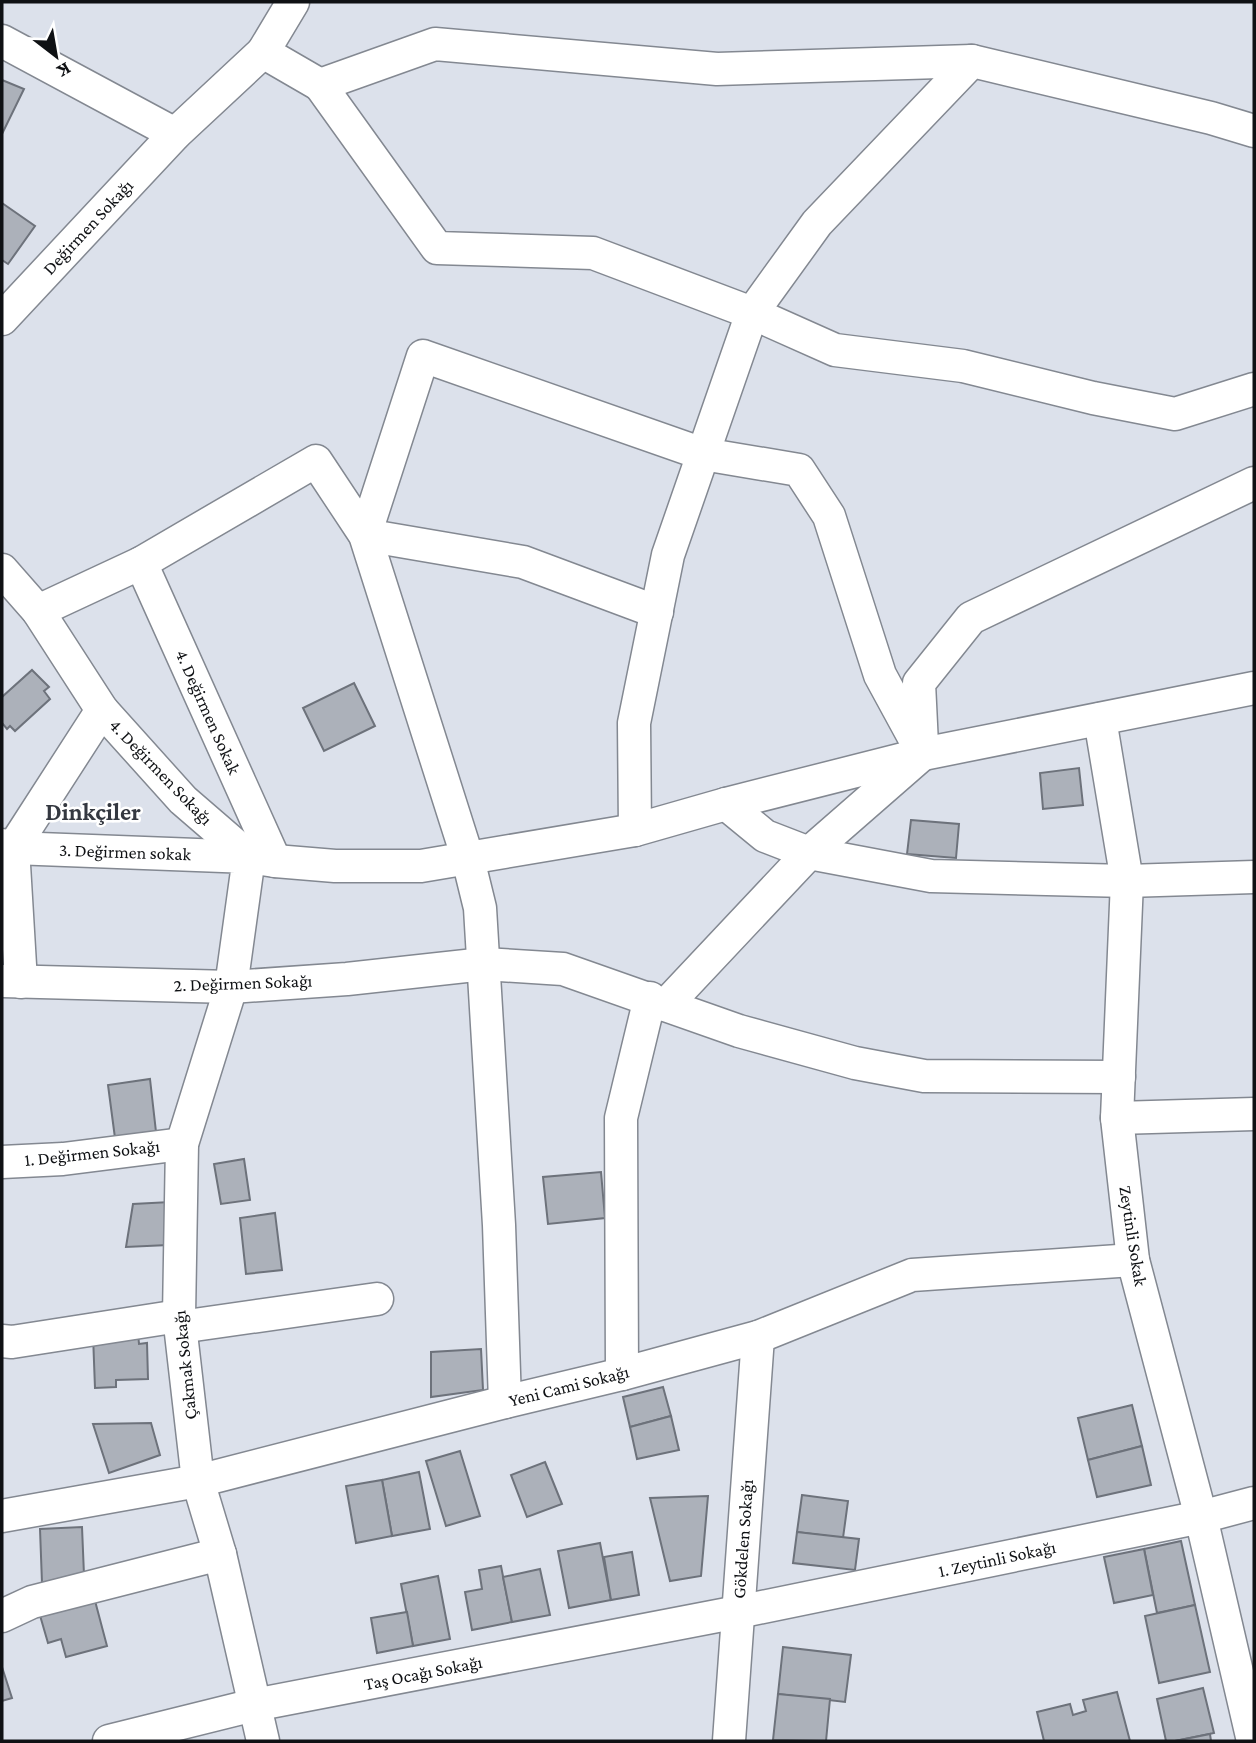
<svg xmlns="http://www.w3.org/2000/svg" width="1256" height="1743" viewBox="0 0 1256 1743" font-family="'Crimson Pro',serif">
<rect width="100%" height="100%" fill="#dce1eb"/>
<!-- building -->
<g fill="#acb1ba" stroke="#6d727b" stroke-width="2">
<polygon points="2,80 24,89 2,134"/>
<polygon points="2,203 35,226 8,264 2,260"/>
<polygon points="32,670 49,687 44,691 50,699 15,731 10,726 7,729 2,723 2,697"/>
<polygon points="354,683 375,726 324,751 303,708"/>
<polygon points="1079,768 1083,805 1043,809 1040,773"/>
<polygon points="911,820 959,824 956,858 907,854"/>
<polygon points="150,1079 156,1132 115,1138 108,1085"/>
<polygon points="244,1159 250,1200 221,1204 214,1164"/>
<polygon points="601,1172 605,1218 548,1224 543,1177"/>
<polygon points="170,1202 168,1245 126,1247 133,1204"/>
<polygon points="275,1213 282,1270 246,1274 240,1218"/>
<polygon points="138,1333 139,1344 147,1343 148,1379 116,1380 116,1387 95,1388 93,1335"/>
<polygon points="481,1349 483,1390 431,1397 431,1352"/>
<polygon points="663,1387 671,1416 630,1427 623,1397"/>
<polygon points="1132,1405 1142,1446 1088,1460 1078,1418"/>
<polygon points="671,1416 679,1450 637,1459 630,1427"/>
<polygon points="151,1423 160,1455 109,1473 93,1424"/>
<polygon points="1142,1446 1151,1485 1097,1497 1088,1460"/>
<polygon points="460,1451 480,1516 446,1526 426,1461"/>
<polygon points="545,1462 562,1504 527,1517 511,1475"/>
<polygon points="419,1472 430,1529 392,1536 382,1480"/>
<polygon points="382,1480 392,1536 356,1543 346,1486"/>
<polygon points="802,1495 848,1501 843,1538 797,1532"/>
<polygon points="708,1496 701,1576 670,1581 650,1498"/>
<polygon points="82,1527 84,1575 58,1582 42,1583 40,1529"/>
<polygon points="797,1532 859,1539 855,1570 793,1563"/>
<polygon points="1181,1541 1195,1605 1157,1613 1144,1549"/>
<polygon points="600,1543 611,1600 569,1608 558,1551"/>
<polygon points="1144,1549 1153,1595 1114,1603 1104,1557"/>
<polygon points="632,1552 639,1595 611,1600 604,1557"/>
<polygon points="501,1566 512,1622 472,1630 465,1592 482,1589 479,1570"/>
<polygon points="540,1569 550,1615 512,1622 503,1577"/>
<polygon points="438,1576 450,1639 413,1646 401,1584"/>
<polygon points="94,1597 107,1646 66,1657 61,1639 48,1643 39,1612"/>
<polygon points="1195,1605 1210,1672 1159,1683 1145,1616"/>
<polygon points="407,1612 413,1646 377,1653 371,1618"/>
<polygon points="783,1647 851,1655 845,1702 778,1694"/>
<polygon points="2,1667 12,1698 2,1701"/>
<polygon points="1203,1688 1214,1733 1175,1741 1166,1741 1157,1699"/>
<polygon points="1117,1692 1130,1741 1044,1741 1037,1712 1070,1704 1073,1715 1086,1711 1083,1700"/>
<polygon points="778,1694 830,1699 826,1741 773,1740"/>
<polygon points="1210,1734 1211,1741 1175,1741"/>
</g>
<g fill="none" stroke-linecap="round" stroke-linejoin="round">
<!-- minor casing -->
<g stroke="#838891" stroke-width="35">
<g id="minor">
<polyline points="2,41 175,134"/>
<polyline points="263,52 293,2"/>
<polyline points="320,85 437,248 593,253 752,313 835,350 963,366 1093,398 1175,414 1254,389"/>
<polyline points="2,319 175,134 263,52 320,85 435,44 717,69 972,61"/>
<polyline points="141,563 275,861"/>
<polyline points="2,570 38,611 102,710 183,800 249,857 275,861 335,866 421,866 635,830 726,804 923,754 1254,688"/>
<polyline points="38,611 141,563 316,461 365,535 468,859 480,908 499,1225 505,1402"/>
<polyline points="657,612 523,562 365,535 423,356 703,454 799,470 829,516 880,675 923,754"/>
<polyline points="1100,719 1127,881 1117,1118 1133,1260 1201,1517 1253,1741"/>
<polyline points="922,745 919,683 971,618 1254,483"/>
<polyline points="726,804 765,836 809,853 931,876 1127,881 1254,877"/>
<polyline points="635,830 634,723 668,555 752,313 817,223 972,61 1211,118 1254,131"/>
<polyline points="2,845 13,848 249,857 231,987 182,1144 179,1316 198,1481 220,1554 263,1741"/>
<polyline points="2,981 231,987 347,979 484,964 563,969 739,1031 855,1063 924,1076 1119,1077"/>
<polyline points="21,982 13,848 102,710"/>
<polyline points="666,1005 809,853 919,757"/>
<polyline points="1117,1118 1254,1114"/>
<polyline points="2,1162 63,1159 182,1144"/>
<polyline points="180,1327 377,1299"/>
<polyline points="2,1341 12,1342 179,1316"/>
<polyline points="622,1374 621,1118 650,998"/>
<polyline points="2,1516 198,1481 505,1402 622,1374 758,1337 912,1275 1133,1260"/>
<polyline points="2,1616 32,1602 220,1554"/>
<polyline points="109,1741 254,1705 738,1612 1201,1517 1254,1503"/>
<polyline points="729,1741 758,1337"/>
</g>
</g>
<!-- minor -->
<use href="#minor" stroke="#fff" stroke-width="32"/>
</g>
<g text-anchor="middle" stroke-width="5" stroke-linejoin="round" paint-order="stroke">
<!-- street labels -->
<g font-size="18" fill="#0f1114" stroke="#fff">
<text transform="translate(88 227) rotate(-47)" y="6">Değirmen Sokağı</text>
<text transform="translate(208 712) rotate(66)" y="6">4. Değirmen Sokak</text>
<text transform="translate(161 772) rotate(46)" y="6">4. Değirmen Sokağı</text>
<text transform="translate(125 852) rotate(2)" y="6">3. Değirmen sokak</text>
<text transform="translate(243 983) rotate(-2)" y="6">2. Değirmen Sokağı</text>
<text transform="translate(92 1153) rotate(-6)" y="6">1. Değirmen Sokağı</text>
<text transform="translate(1133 1236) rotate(81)" y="6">Zeytinli Sokak</text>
<text transform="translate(185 1365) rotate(-96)" y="6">Çakmak Sokağı</text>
<text transform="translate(569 1386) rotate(-14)" y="6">Yeni Cami Sokağı</text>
<text transform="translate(743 1539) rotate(-86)" y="6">Gökdelen Sokağı</text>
<text transform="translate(997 1559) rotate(-12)" y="6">1. Zeytinli Sokağı</text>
<text transform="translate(423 1673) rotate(-11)" y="6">Taş Ocağı Sokağı</text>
</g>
<!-- district labels -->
<g font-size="24" font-weight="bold" fill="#343840" stroke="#fff">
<text x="93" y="820">Dinkçiler</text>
</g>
</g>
<!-- border -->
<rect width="1256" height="1743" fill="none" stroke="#0f1114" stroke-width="7"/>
<!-- north arrow -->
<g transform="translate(56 56) rotate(149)" stroke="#ffffff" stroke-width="5" paint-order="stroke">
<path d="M0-5L12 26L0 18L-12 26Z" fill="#0f1114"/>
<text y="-10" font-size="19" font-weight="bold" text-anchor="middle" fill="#0f1114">K</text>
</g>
</svg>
